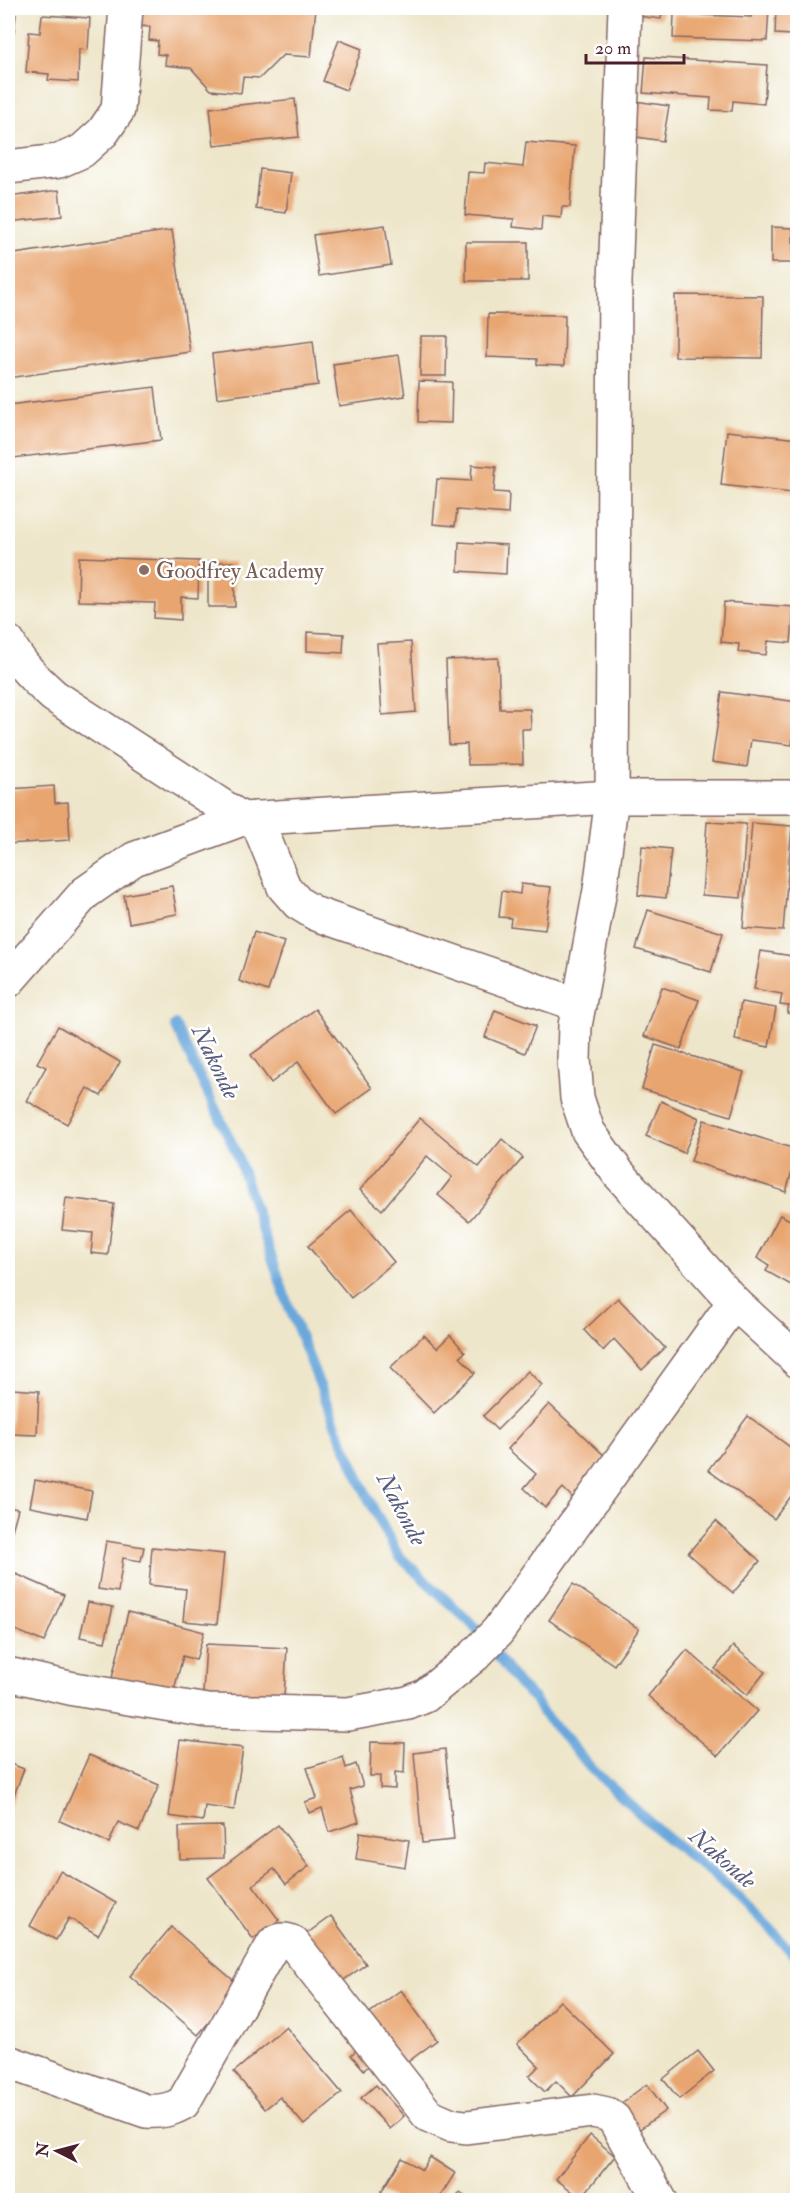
<svg xmlns="http://www.w3.org/2000/svg" width="805" height="2208" viewBox="0 0 805 2208" font-family="'IM FELL Double Pica',serif">
<rect width="100%" height="100%" fill="#fff"/>
<filter id="ink" filterUnits="userSpaceOnUse"><feTurbulence type="fractalNoise" baseFrequency=".0167" numOctaves="2"/><feDisplacementMap in="SourceGraphic" scale="12" xChannelSelector="R" yChannelSelector="G"/><feConvolveMatrix kernelMatrix="1 2 1 2 8 2 1 2 1" color-interpolation-filters="sRGB"/></filter>
<filter id="wash" filterUnits="userSpaceOnUse"><feTurbulence type="fractalNoise" baseFrequency=".008" numOctaves="4" result="noise"/><feDisplacementMap in="SourceGraphic" scale="24" xChannelSelector="R" yChannelSelector="G"/><feGaussianBlur stdDeviation="1.35" result="paint"/><feColorMatrix in="noise" values="0 0 0 0 0 0 0 0 0 0 0 0 0 0 0 0 0 1.4 0 .05"/><feComposite in="paint" operator="in"/></filter>
<g filter="url(#wash)">
<rect width="100%" height="100%" fill="#eee6ca"/>
<g fill="none" stroke-linecap="round" stroke-linejoin="round">
<!-- stream -->
<polyline stroke="#6aa7db" stroke-width="10" points="175,1025 236,1152 287,1302 336,1426 368,1498 398,1555 475,1627 519,1685 535,1699 541,1711 593,1770 662,1834 725,1884 770,1928 798,1960"/>
</g>
<g id="blocks">
<!-- building -->
<g fill="#e8a56f">
<polygon points="143,8 316,8 311,57 283,55 260,78 243,77 241,93 211,90 191,68 165,65 166,55 157,54 158,41 149,40 150,27 141,26"/>
<polygon points="639,8 663,8 661,19 638,16"/>
<polygon points="752,8 769,8 767,41 673,38 674,14 751,17"/>
<polygon points="776,8 794,8 792,35 775,34"/>
<polygon points="8,14 16,15 14,33 8,32"/>
<polygon points="42,15 90,18 88,50 79,49 78,82 48,80 49,74 26,72 29,32 40,33"/>
<polygon points="339,40 362,49 346,90 323,81"/>
<polygon points="646,57 767,65 764,104 733,101 732,111 710,110 711,98 643,93"/>
<polygon points="295,99 299,137 214,146 210,108"/>
<polygon points="635,101 669,106 663,141 630,136"/>
<polygon points="526,142 575,146 570,207 562,207 561,218 542,216 541,230 513,227 514,219 465,215 468,172 484,173 485,163 523,167"/>
<polygon points="260,169 291,173 286,213 256,209"/>
<polygon points="59,190 62,216 8,222 8,197"/>
<polygon points="385,225 391,265 319,276 313,235"/>
<polygon points="771,227 793,228 793,263 771,263"/>
<polygon points="172,230 190,352 8,378 8,255"/>
<rect x="466" y="242" width="62" height="39"/>
<polygon points="675,295 763,296 762,358 675,357"/>
<polygon points="488,314 565,315 564,366 537,365 537,359 487,357"/>
<polygon points="421,336 447,336 446,376 420,376"/>
<polygon points="313,341 318,385 217,398 212,354"/>
<polygon points="399,355 405,396 339,406 333,364"/>
<polygon points="419,381 452,382 451,423 418,422"/>
<polygon points="155,387 161,440 13,458 8,405"/>
<polygon points="727,431 798,439 792,493 721,485"/>
<polygon points="472,465 496,467 494,492 509,493 508,514 457,510 455,526 433,524 437,479 471,481"/>
<polygon points="459,542 507,545 506,574 458,571"/>
<polygon points="79,557 199,561 198,598 181,597 181,620 154,618 155,603 78,601"/>
<polygon points="208,562 234,562 235,607 208,607"/>
<polygon points="724,602 794,607 791,643 768,641 766,655 738,652 739,644 721,642"/>
<polygon points="307,632 344,634 343,653 307,651"/>
<polygon points="411,642 416,712 382,715 377,644"/>
<polygon points="498,658 500,709 530,709 531,729 522,729 523,764 468,765 467,744 449,745 446,660"/>
<polygon points="722,692 798,702 792,745 751,740 747,767 712,762"/>
<polygon points="54,786 55,803 68,802 70,840 8,844 8,789"/>
<polygon points="707,822 746,824 741,898 702,895"/>
<polygon points="752,823 792,826 783,931 743,928"/>
<polygon points="642,846 671,849 666,898 638,895"/>
<polygon points="521,884 551,887 545,930 510,926 511,918 499,917 502,891 520,894"/>
<polygon points="172,886 177,914 129,923 124,895"/>
<polygon points="648,910 723,933 711,972 636,949"/>
<polygon points="254,932 284,942 268,991 239,981"/>
<polygon points="761,951 798,957 798,1015 787,1013 789,1006 780,1005 782,994 754,989"/>
<polygon points="662,987 699,1000 681,1049 644,1036"/>
<polygon points="741,1002 776,1008 769,1047 735,1040"/>
<polygon points="315,1009 372,1088 336,1114 298,1062 271,1083 251,1055"/>
<polygon points="495,1010 536,1026 525,1053 485,1037"/>
<polygon points="58,1026 120,1062 101,1096 87,1088 67,1124 27,1101 46,1067 37,1063"/>
<polygon points="655,1045 744,1072 731,1116 642,1089"/>
<polygon points="661,1101 699,1118 684,1153 646,1136"/>
<polygon points="420,1118 479,1167 502,1139 523,1158 469,1221 438,1195 452,1177 427,1156 382,1210 360,1190"/>
<polygon points="704,1120 798,1150 786,1192 691,1161"/>
<polygon points="66,1198 114,1204 108,1255 91,1253 93,1233 62,1230"/>
<polygon points="351,1210 394,1262 351,1298 308,1246"/>
<polygon points="780,1215 798,1224 798,1289 766,1271 769,1265 757,1258"/>
<polygon points="618,1298 665,1348 642,1370 614,1339 603,1351 584,1330"/>
<polygon points="424,1335 437,1348 450,1335 465,1352 460,1357 475,1373 434,1413 390,1368"/>
<polygon points="528,1371 542,1385 497,1430 483,1416"/>
<polygon points="12,1389 39,1391 37,1435 10,1434"/>
<polygon points="549,1404 606,1457 586,1478 593,1485 577,1502 563,1488 545,1508 524,1488 536,1474 508,1449"/>
<polygon points="748,1416 798,1453 798,1487 774,1519 708,1470"/>
<polygon points="35,1480 92,1491 87,1518 30,1507"/>
<polygon points="8,1507 18,1509 8,1545"/>
<polygon points="716,1521 760,1561 733,1593 688,1553"/>
<polygon points="106,1541 144,1547 141,1561 123,1558 118,1592 98,1589"/>
<polygon points="152,1547 224,1554 217,1624 183,1621 186,1589 149,1585"/>
<polygon points="16,1574 64,1595 44,1642 8,1627 8,1592"/>
<polygon points="573,1584 639,1629 614,1665 549,1620"/>
<polygon points="88,1602 113,1607 105,1642 80,1637"/>
<polygon points="128,1612 204,1632 196,1660 183,1656 173,1694 112,1678"/>
<polygon points="206,1644 287,1648 284,1697 203,1694"/>
<polygon points="733,1646 765,1672 747,1695 715,1669"/>
<polygon points="687,1650 757,1711 718,1756 648,1696"/>
<polygon points="798,1678 798,1697 789,1689"/>
<polygon points="180,1740 243,1748 234,1810 205,1806 203,1821 169,1816"/>
<polygon points="371,1742 405,1743 404,1773 395,1772 395,1789 380,1788 380,1776 370,1776"/>
<polygon points="445,1749 454,1840 422,1843 414,1753"/>
<polygon points="89,1755 159,1785 139,1831 118,1822 109,1843 60,1821"/>
<polygon points="343,1757 346,1768 356,1764 363,1786 350,1790 359,1822 329,1832 322,1808 309,1813 305,1802 317,1798 307,1768"/>
<polygon points="8,1763 24,1769 8,1811"/>
<polygon points="278,1825 309,1866 286,1884 274,1869 253,1885 279,1920 253,1939 208,1878"/>
<polygon points="223,1826 224,1858 180,1859 179,1827"/>
<polygon points="360,1832 409,1840 405,1867 356,1859"/>
<polygon points="60,1871 116,1903 98,1935 69,1918 56,1940 30,1926"/>
<polygon points="331,1916 366,1964 333,1988 298,1940"/>
<polygon points="171,1927 240,1986 198,2035 130,1976"/>
<polygon points="401,1990 437,2040 401,2067 364,2017"/>
<polygon points="560,2001 614,2054 572,2097 556,2081 545,2092 529,2076 539,2066 517,2044"/>
<polygon points="286,2027 342,2093 304,2125 280,2097 265,2109 234,2072"/>
<polygon points="367,2040 381,2055 364,2070 351,2055"/>
<polygon points="698,2051 714,2071 679,2099 663,2079"/>
<polygon points="647,2084 666,2110 622,2142 603,2117"/>
<polygon points="376,2085 404,2116 390,2129 361,2098"/>
<polygon points="590,2135 615,2156 581,2198 556,2179"/>
<polygon points="430,2157 455,2173 438,2200 394,2200 381,2192 402,2158 422,2170"/>
<polygon points="460,2193 470,2200 454,2200"/>
</g>
</g>
</g>
<g filter="url(#ink)">
<use href="#blocks" fill-opacity="0" stroke="#836563" stroke-width="1.5"/>
<g fill="none" stroke-linecap="round" stroke-linejoin="round">
<!-- street casing -->
<g stroke="#836563" stroke-width="36">
<g id="street">
<polyline points="625,8 615,282 612,797 600,890 575,1026 574,1059 577,1098 588,1131 618,1173 734,1302 798,1361"/>
<polyline points="8,167 59,161 82,151 103,132 118,110 126,8"/>
<path d="M8 642C19 664 36 680 54 696L242 819"/>
<polyline points="256,818 284,887 298,903 316,914 579,1005"/>
<polyline points="8,981 85,893 134,859 242,819 612,797 798,797"/>
<polyline points="8,1674 74,1689 208,1711 348,1714 408,1703 425,1696 475,1655 498,1631 734,1302"/>
<path d="M8 2062 146 2111C161 2112 171 2110 183 2103L274 1943C281 1939 286 1939 293 1943L428 2115 451 2125 466 2127 593 2111 607 2114 614 2119 660 2200"/>
</g>
</g>
<!-- street -->
<use href="#street" stroke="#fff" stroke-width="33"/>
</g>
</g>
<!-- markers -->
<circle fill="#8d6e63" stroke="#fff" stroke-width="2" cx="144" cy="570" r="6"/>
<g text-anchor="middle" stroke-width="5" stroke-linejoin="round" paint-order="stroke">
<!-- education labels -->
<g font-size="22" fill="#785e54" stroke="#fff" text-anchor="start">
<text x="156" y="578">Goodfrey Academy</text>
</g>
<!-- water labels -->
<g font-size="24" font-style="italic" fill="#585c7a" stroke="#fff">
<text transform="translate(216 1062) rotate(64)" y="8">Nakonde</text>
<text transform="translate(402 1509) rotate(62)" y="8">Nakonde</text>
<text transform="translate(723 1858) rotate(41)" y="8">Nakonde</text>
</g>
</g>
<!-- margin -->
<rect width="805" height="2208" fill="none" stroke="#fff" stroke-width="30"/>
<!-- north arrow -->
<g transform="translate(57 2151) rotate(276)" stroke="#ffffff" stroke-width="4.5" paint-order="stroke">
<path d="M0-4.5L10 22L0 15L-10 22Z" fill="#4a1f2b"/>
<text y="-9" font-size="16" font-weight="bold" text-anchor="middle" fill="#4a1f2b">N</text>
</g>
<!-- scale -->
<path d="M586 54v9h98v-9" fill="none" stroke="#4a1f2b" stroke-width="3"/>
<text x="595" y="54" font-size="18" fill="#4a1f2b" stroke="#ffffff" stroke-width="4.5" paint-order="stroke">20 m</text>
</svg>
